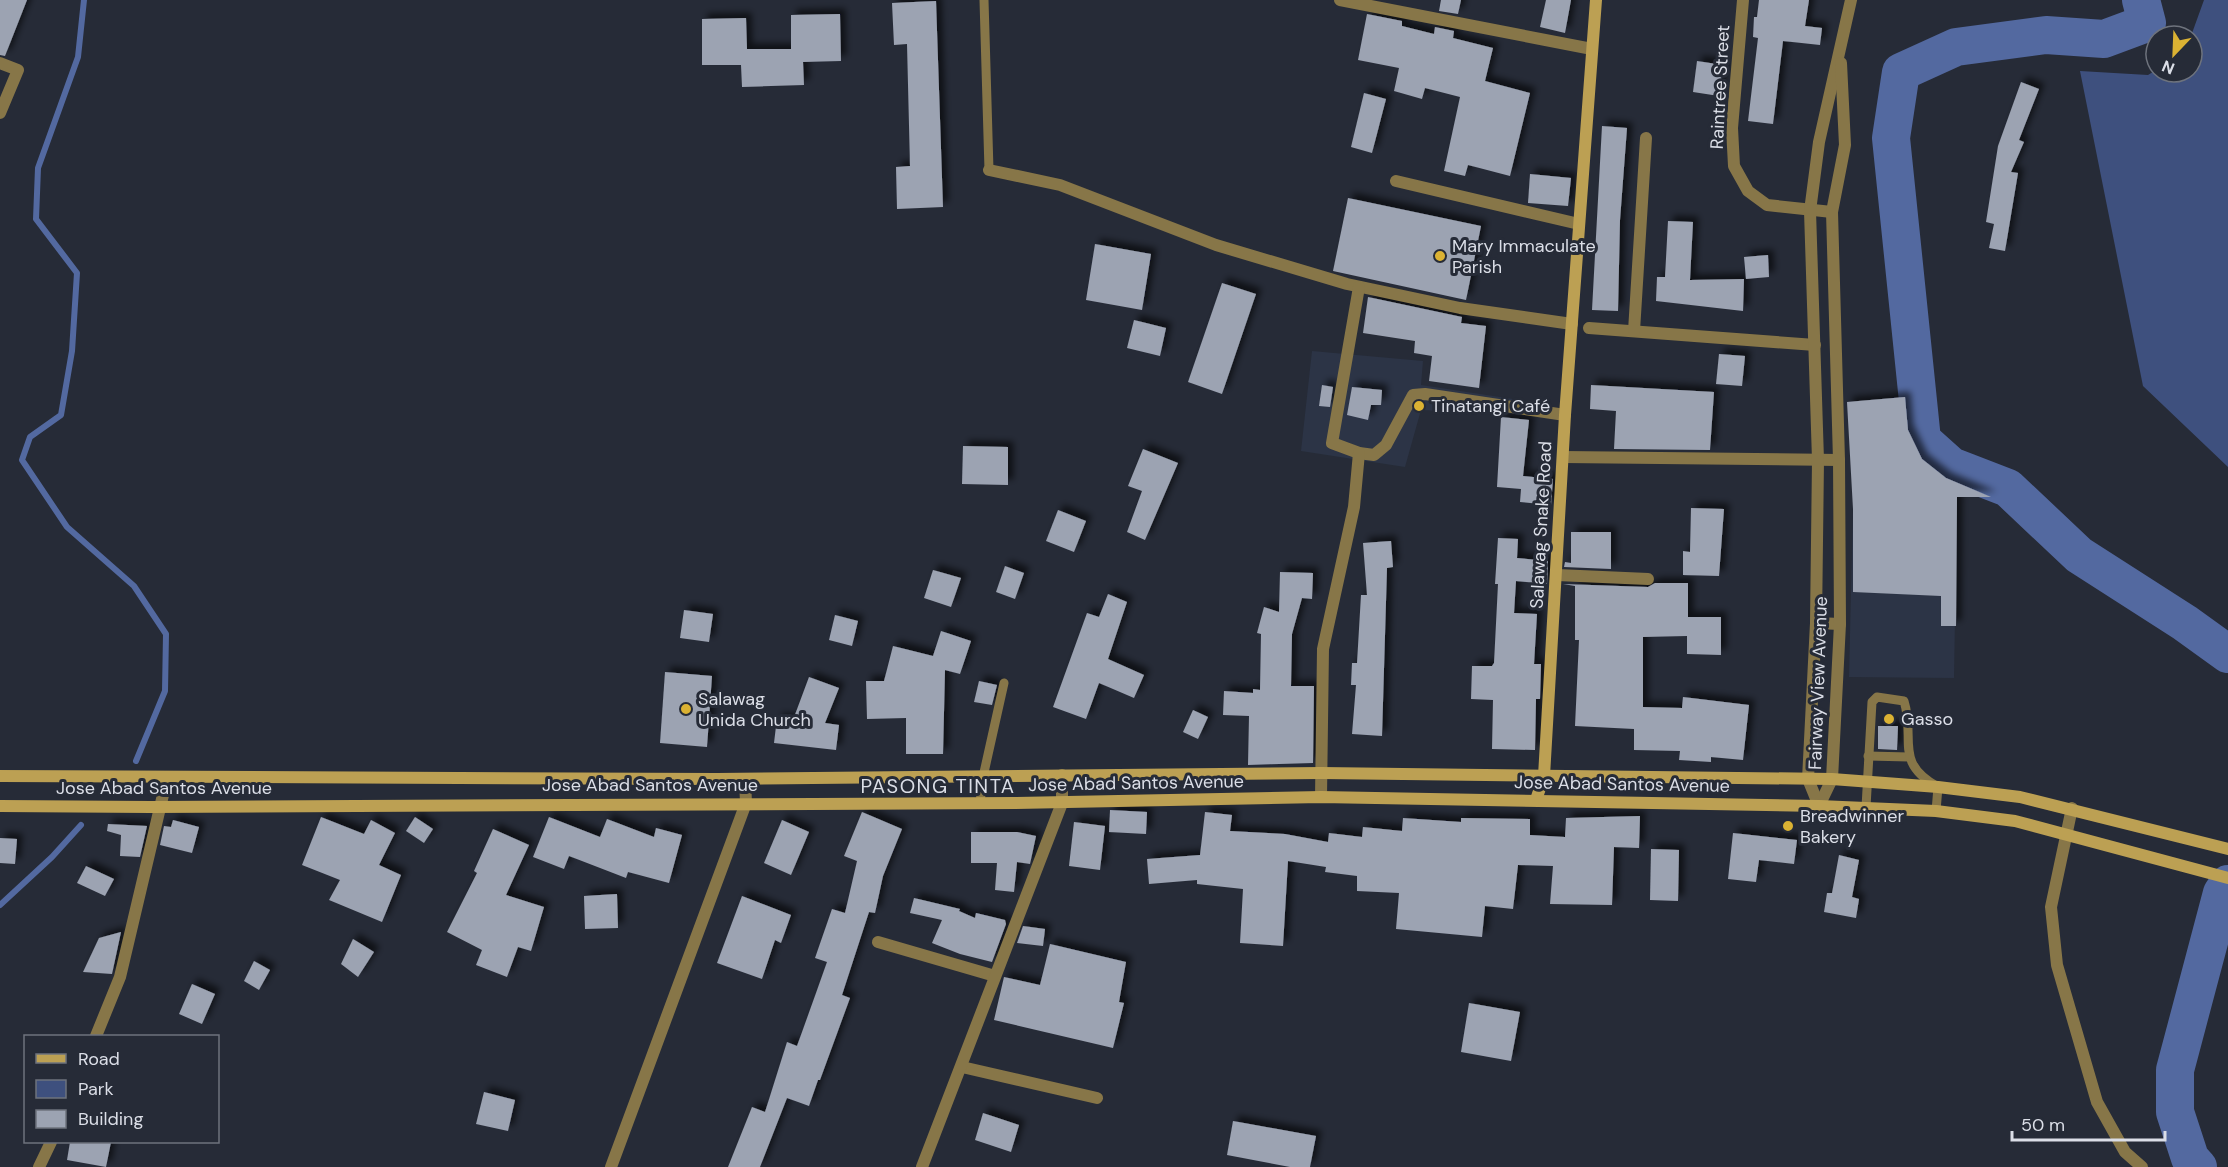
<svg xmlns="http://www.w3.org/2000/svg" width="2228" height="1167" viewBox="0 0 2228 1167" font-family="'DM Sans',sans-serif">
<defs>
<filter id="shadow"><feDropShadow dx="5.5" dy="-5.5" stdDeviation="3" flood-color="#0009"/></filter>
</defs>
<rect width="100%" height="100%" fill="#262b37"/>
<!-- built -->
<g fill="#2c3446">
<polygon points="1312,351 1423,361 1421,385 1532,402 1533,415 1421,410 1405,467 1301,451"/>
<polygon points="1957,497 1954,678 1849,677 1853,509"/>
</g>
<!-- green -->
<polygon fill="#3e507e" points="2204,0 2228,0 2228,467 2143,386 2080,71 2148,75 2156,70 2156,72 2192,72 2191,36"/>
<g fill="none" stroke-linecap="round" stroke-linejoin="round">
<!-- stream -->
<g stroke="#5369a0" stroke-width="6">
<polyline points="84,0 78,57 38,168 36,219 77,273 72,351 61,415 30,437 22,460 67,527 134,586 166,634 165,691 136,761"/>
<polyline points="0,905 52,857 81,825"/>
</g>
<!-- river -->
<g stroke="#5369a0" stroke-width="38">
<polyline points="2141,0 2147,23 2104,39 2046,35 1956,47 1901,72 1891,138 1922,440 1951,466 2008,488 2079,555 2185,623 2228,654"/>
<polyline points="2198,1167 2190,1158 2175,1112 2175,1070 2222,893 2228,884"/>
</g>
</g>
<!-- building -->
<g fill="#9ca3b2" filter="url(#shadow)">
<polygon points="0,0 27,0 5,56 0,55"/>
<polygon points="1441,0 1461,0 1458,14 1439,11"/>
<polygon points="1546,0 1571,0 1565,33 1540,27"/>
<polygon points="1759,0 1809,0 1805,26 1822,28 1820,45 1783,41 1773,124 1748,121 1758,38 1753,37 1754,17 1757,17"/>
<polygon points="936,1 943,207 897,209 896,167 910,166 907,44 894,45 892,3"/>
<polygon points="840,14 841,61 803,62 804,85 742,87 741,65 702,65 702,19 746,18 747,49 791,49 791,15"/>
<polygon points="1367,14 1402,21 1402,26 1434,34 1435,27 1454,31 1453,38 1493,48 1485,81 1530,93 1510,176 1468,165 1465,176 1444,171 1460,97 1425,88 1422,99 1394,91 1399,68 1358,60"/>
<polygon points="1697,61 1723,65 1719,96 1693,92"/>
<polygon points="2021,82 2039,89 2019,140 2024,142 2011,172 2018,173 2005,251 1989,248 1994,224 1986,222 1998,146"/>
<polygon points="1364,93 1386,99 1372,153 1351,147"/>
<polygon points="1602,126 1627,128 1620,220 1618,311 1592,310"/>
<polygon points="1530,174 1571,178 1568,206 1528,203"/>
<polygon points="1348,198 1481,226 1466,300 1333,271"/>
<polygon points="1668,221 1693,222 1690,280 1744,279 1743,311 1656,301 1657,277 1665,277"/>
<polygon points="1095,244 1151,254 1142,310 1086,300"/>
<polygon points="1768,255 1769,277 1746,279 1744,257"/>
<polygon points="1222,283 1256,294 1222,394 1188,382"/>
<polygon points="1368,297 1462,317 1461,323 1486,326 1479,388 1429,381 1432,356 1414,353 1415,341 1363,333"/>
<polygon points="1134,320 1166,328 1160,356 1127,348"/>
<polygon points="1719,354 1745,356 1742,386 1716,384"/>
<polygon points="1322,385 1333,387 1330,407 1319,406"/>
<polygon points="1591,385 1714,392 1710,450 1614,449 1616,411 1590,409"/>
<polygon points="1352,387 1382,390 1381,405 1371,405 1368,420 1347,415"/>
<polygon points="1905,397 1908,430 1922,459 1946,478 1991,497 1957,497 1956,626 1941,626 1941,596 1853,592 1853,509 1847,402"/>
<polygon points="1501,417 1529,420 1523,476 1553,479 1551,505 1520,502 1521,489 1497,487"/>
<polygon points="963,446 1008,447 1008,485 962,484"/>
<polygon points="1143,449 1178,463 1145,540 1127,532 1142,491 1128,486"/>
<polygon points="1691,508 1724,509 1719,576 1683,575 1683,551 1690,552"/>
<polygon points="1058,510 1086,521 1074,552 1046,541"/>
<polygon points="1571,532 1611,532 1611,569 1564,567 1565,562 1571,563"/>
<polygon points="1498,538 1518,539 1517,558 1548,561 1547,584 1516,581 1514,613 1537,614 1534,664 1541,664 1540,699 1536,699 1535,750 1492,749 1493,700 1471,699 1472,666 1492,666 1494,663 1498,584 1495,584"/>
<polygon points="1391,541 1393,567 1387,568 1382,736 1352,734 1356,685 1351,685 1352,663 1357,663 1361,595 1367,595 1363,543"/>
<polygon points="1005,566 1024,573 1015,599 996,592"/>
<polygon points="933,570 961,578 951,607 924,598"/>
<polygon points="1280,572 1313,573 1312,599 1302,598 1292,634 1291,686 1314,686 1313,763 1248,765 1249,716 1223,715 1224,691 1253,693 1253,689 1260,690 1261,634 1257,633 1264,607 1279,612"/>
<polygon points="1655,583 1688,583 1688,617 1721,617 1721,655 1687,654 1687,636 1643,637 1643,707 1682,708 1683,697 1749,705 1743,760 1711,757 1711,762 1679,760 1680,751 1634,750 1634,729 1575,726 1579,640 1575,640 1575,586 1563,584 1648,587"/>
<polygon points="1108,594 1127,602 1108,659 1144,675 1134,698 1099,683 1086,719 1053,707 1087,613 1099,617"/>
<polygon points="684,610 713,614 709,642 680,638"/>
<polygon points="835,615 858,621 852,646 829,640"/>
<polygon points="941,631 971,641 960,674 945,670 943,754 906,754 906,718 867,719 866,681 884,681 893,646 933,656"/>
<polygon points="665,672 712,676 707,747 660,743"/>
<polygon points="809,677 839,688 825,723 839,725 836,750 774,743 777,718 793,720"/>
<polygon points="979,681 997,685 992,705 974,702"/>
<polygon points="1193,710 1208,717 1198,739 1183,732"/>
<polygon points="1878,726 1898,726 1897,750 1878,749"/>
<polygon points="1110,810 1147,812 1146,834 1109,832"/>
<polygon points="862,812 902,829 883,876 875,913 869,912 842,995 850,998 820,1080 818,1080 809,1106 787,1098 760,1167 728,1167 752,1107 765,1112 787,1042 797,1046 816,993 827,962 815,958 832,909 845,913 857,861 844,856"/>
<polygon points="1205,812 1232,815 1230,831 1285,834 1328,842 1329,833 1362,837 1363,827 1402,831 1403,818 1461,822 1461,818 1530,819 1530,835 1565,837 1566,818 1640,816 1639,848 1614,847 1612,905 1550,904 1553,866 1518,865 1513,909 1485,906 1482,937 1396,929 1399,893 1357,891 1357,876 1325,872 1326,867 1288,861 1283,946 1240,943 1243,889 1197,884 1197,880 1149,884 1147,859 1200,855"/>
<polygon points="321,817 364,834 371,820 395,833 379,865 401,875 382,922 329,900 340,880 302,865"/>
<polygon points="415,817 433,829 424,843 406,831"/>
<polygon points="549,817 600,837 607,819 654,837 656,828 682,835 669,883 628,872 626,878 569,856 564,869 533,857"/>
<polygon points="173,820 199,827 192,853 160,845 164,826 171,827"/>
<polygon points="782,820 809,832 791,875 764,863"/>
<polygon points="1074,822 1105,826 1100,870 1069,866"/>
<polygon points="108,824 147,826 140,857 120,856 121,835 107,831"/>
<polygon points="493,829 529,845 506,895 544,907 531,951 518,947 507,977 476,965 482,950 447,932 477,873 474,871"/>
<polygon points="971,832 1017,832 1036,836 1030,864 1017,862 1014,892 995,890 997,863 971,863"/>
<polygon points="1733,833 1797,840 1794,864 1759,860 1756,882 1728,879"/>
<polygon points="0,838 17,839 15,864 0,863"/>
<polygon points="1651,849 1679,850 1678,901 1650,900"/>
<polygon points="1839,855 1859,860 1852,897 1859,899 1856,918 1824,912 1827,893 1832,893"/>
<polygon points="86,866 114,879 105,896 77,883"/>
<polygon points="617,894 618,928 585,929 584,896"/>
<polygon points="742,896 791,915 781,943 775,940 762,979 717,963"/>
<polygon points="914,898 960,909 959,911 975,918 976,913 1005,920 1006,924 992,962 960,954 932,943 942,920 910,913"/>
<polygon points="1023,926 1045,929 1043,946 1017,943"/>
<polygon points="121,932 112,974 83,972 99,938"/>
<polygon points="353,939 374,952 358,977 341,964"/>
<polygon points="1050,944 1126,962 1119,1002 1124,1003 1113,1048 994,1020 1004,977 1040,985"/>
<polygon points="254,961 270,970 259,990 244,981"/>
<polygon points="192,984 215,994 202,1024 179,1014"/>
<polygon points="1469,1003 1520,1012 1511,1061 1461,1052"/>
<polygon points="484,1092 515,1100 508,1131 476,1124"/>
<polygon points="983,1113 1019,1125 1011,1152 975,1140"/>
<polygon points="1233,1121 1316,1136 1310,1167 1290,1167 1227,1155"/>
<polygon points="70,1142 111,1142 106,1167 67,1160"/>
</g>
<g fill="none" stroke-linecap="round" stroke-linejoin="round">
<!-- service -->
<g stroke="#877648" stroke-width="9">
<polyline points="984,0 989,170"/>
<polyline points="1868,756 1909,757"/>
<polyline points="980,803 983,777 1004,683"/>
<path d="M1866 807 1872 702 1877 697 1904 701C1916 739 1893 762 1938 787L1936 811"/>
</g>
<!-- minor -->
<g stroke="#877648" stroke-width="12">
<polyline points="1340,0 1592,49"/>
<polyline points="1743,0 1732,128 1734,166 1748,191 1767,205 1832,212"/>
<polyline points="0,63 18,70 0,113"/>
<polyline points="989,170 1060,185 1216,245 1347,284 1460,308 1572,324"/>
<polyline points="1396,181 1579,224"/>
<polyline points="1359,287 1332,443 1359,453 1374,455 1386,445 1413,395 1425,394 1565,415"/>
<polyline points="1589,328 1815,345"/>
<polyline points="1634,331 1646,138"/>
<polyline points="1563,457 1839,460"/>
<polyline points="1557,575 1648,579"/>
<polyline points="1816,623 1840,624"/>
<polyline points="1321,797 1323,649 1354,507 1359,453"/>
<polyline points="1819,806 1808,779 1816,623 1818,460 1810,211 1819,142 1851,0"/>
<polyline points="1819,806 1832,779 1840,624 1839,460 1832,212 1845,145 1841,63"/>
<polyline points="878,942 995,976"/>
<polyline points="96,1036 120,977 167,778"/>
<polyline points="962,1067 1097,1098"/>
<polyline points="39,1167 51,1142"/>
<polyline points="611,1167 746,803 745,779"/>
<polyline points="922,1167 1062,803 1062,775"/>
</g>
<!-- tertiary -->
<polyline stroke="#877648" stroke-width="12" points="2072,808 2051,907 2057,965 2097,1102 2125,1152 2142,1167"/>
<!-- secondary -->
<g stroke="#bca053" stroke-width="12">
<polyline points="0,776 717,779 1321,773 1832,779 1938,787 2020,797 2228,849"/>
<polyline points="1536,800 1544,776 1565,415 1596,0"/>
<polyline points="0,806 151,807 1016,803 1321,797 1819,806 1936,811 2015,821 2228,878"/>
</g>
</g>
<!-- markers -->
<g fill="#dbb233" stroke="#262b37" stroke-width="2">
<circle cx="1440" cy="256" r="6"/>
<circle cx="1419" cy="406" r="6"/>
<circle cx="686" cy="709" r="6"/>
<circle cx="1889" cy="719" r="6"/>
<circle cx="1788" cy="826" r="6"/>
</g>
<g text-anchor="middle" stroke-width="6" stroke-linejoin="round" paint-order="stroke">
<!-- street labels -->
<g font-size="18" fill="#dbdee7" stroke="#262b37">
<text transform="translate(1720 87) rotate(-87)" y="6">Raintree Street</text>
<text transform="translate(1541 525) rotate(-87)" y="6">Salawag Snake Road</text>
<text transform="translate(1818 683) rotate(-88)" y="6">Fairway View Avenue</text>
<text transform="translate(1136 783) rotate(-1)" y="6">Jose Abad Santos Avenue</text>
<text transform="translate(1622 784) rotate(1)" y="6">Jose Abad Santos Avenue</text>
<text x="650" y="791">Jose Abad Santos Avenue</text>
<text x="164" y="794">Jose Abad Santos Avenue</text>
</g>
<!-- poi labels -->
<g font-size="18" fill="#dbdee7" stroke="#262b37" text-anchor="start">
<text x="1452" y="252">Mary Immaculate<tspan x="1452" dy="21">Parish</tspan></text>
<text x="1431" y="412">Tinatangi Café</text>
<text x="698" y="705">Salawag<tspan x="698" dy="21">Unida Church</tspan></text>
<text x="1901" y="725">Gasso</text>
<text x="1800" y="822">Breadwinner<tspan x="1800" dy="21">Bakery</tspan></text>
</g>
<!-- neighbourhood labels -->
<g font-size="20" letter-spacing="1.5" fill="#dbdee7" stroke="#262b37">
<text x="938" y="793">PASONG TINTA</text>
</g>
</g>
<!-- legend -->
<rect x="24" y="1035" width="195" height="108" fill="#262b37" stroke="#6e737d" stroke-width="1.5"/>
<rect x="36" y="1054" width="30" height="9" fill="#bca053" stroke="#6e737d" stroke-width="1.5"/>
<text x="78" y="1065" font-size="18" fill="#dbdee7">Road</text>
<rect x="36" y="1080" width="30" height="18" fill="#3e507e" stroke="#6e737d" stroke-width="1.5"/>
<text x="78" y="1095" font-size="18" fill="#dbdee7">Park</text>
<rect x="36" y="1110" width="30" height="18" fill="#9ca3b2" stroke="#6e737d" stroke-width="1.5"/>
<text x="78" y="1125" font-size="18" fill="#dbdee7">Building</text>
<!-- north arrow -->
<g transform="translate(2174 54) rotate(203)"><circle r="28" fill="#262b37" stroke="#6e737d" stroke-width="1.5"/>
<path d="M0-4.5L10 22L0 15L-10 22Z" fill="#dbb233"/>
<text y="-9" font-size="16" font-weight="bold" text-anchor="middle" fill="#dbdee7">N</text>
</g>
<!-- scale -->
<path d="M2012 1131v9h153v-9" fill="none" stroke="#dbdee7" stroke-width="3"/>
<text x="2021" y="1131" font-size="18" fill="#dbdee7" stroke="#262b37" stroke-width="4.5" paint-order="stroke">50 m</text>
</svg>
